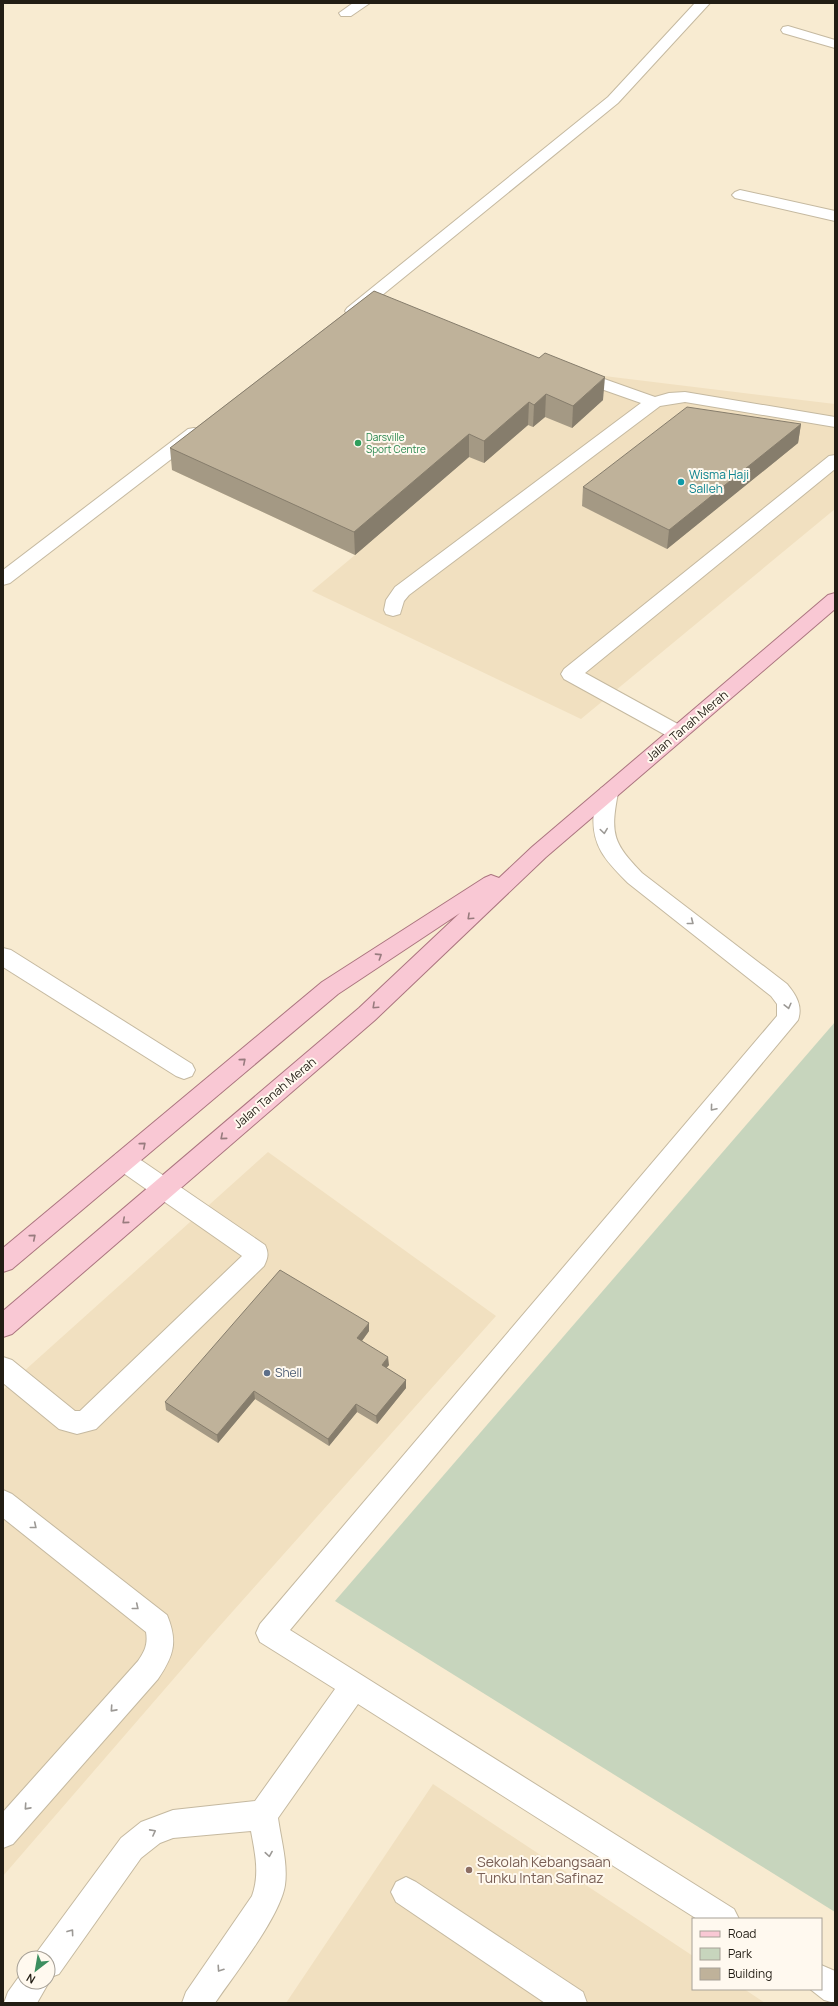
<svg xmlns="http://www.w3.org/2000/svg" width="838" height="2006" viewBox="0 0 838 2006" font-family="Manrope,sans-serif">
<rect width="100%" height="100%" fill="#f8ebd1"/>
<!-- built -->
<g fill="#f1e0c0">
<polygon points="497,363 835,404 835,509 581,719 312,591 355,555 172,470"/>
<polygon points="268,1152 496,1316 209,1638 3,1876 3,1390"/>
<polygon points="433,1784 693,1956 693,1989 744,1989 765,2003 286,2003"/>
</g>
<!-- green -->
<polygon fill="#c7d5bd" points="835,1022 835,1912 335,1601"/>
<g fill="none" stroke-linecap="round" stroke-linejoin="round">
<!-- minor casing -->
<g stroke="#c5b9a0" stroke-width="2">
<g id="minor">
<polygon points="353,3 370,3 351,16 341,16 339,13"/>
<polygon points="695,3 710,3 618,103 359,314 353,316 347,314 345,311 347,308 608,97"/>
<polygon points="788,26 835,40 835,48 783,33 781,30 783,27"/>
<polygon points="740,190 835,211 835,221 735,198 732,195 735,192"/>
<polygon points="576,369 655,397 669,393 685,392 835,417 835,427 685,402 660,406 409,595 404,601 400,614 393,616 386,614 384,610 386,600 395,587 641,403 570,378 568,374 570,370"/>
<polygon points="194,428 200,429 203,433 200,437 10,583 3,585 3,570 188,429"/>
<polygon points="835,455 835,469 585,673 685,728 688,733 685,738 678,740 671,738 564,679 561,674 564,669 829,456"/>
<path d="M608 786 615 788 618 793C610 834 613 843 642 873L787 984C796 995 803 1006 798 1020L290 1630 734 1909 739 1919H697L358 1704 278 1818C281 1840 288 1863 285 1885 280 1917 234 1975 215 2003H182L186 1992 252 1896C260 1874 255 1853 251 1831L173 1838 160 1843 141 1858 59 1974 48 1978V1958H35L37 1952 121 1838 141 1822 173 1810 255 1801 335 1689 260 1642 256 1633 260 1624 777 1016V1004L771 996 628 883C606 861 590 845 594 811 595 803 597 795 601 788Z"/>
<polygon points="3,948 11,950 192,1064 195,1070 192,1076 184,1079 176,1076 3,967"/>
<path d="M124 1152 132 1154 265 1245C269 1253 268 1258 264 1266L96 1429 77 1434 59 1429 3 1383V1357L12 1360 75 1411H80L242 1256 116 1168 112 1161 116 1154Z"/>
<path d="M3 1490 12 1494 167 1615C178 1642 174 1655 158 1679L13 1844 3 1848V1812L138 1661C145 1651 148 1644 146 1632L3 1518Z"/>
<polygon points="406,1877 416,1882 583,1992 587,2003 545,2003 396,1902 391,1892 396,1882"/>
<polygon points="821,1965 835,1971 835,2003 824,2000 810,1989 821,1989"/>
<polygon points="23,1971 24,1982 48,1982 48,1979 49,1982 37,2003 4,2003 8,1992"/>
</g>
</g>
<!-- major casing -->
<g stroke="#ab757f" stroke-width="2">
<polygon id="major" points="835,593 835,609 546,857 375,1020 12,1334 3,1337 3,1311 359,1008 460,913 338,994 12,1269 3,1272 3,1248 322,982 484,878 491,875 499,878 532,847 828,595"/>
</g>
<!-- minor -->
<use href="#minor" fill="#fff" fill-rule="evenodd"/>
<!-- major -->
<use href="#major" fill="#f9c8d4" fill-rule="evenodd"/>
</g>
<!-- wall -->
<g fill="#a49984">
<polygon points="374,291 603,400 572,428 545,417 533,427 528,425 484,463 469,457 355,555 172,470 170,448"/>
<polygon points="801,424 798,443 667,549 582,506 583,487"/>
<polygon points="369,1331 362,1341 389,1365 386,1368 406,1380 406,1388 377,1424 357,1412 329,1446 255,1399 218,1443 166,1410 165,1402"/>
</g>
<!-- shaded-wall -->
<g fill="#867d6c">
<polygon points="605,377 603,400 572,428 573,406"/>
<polygon points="546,394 545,417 533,427 534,405"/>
<polygon points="529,402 528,425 484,463 484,441"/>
<polygon points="801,424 798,443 667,549 669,530"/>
<polygon points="469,434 469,457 355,555 354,532"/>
<polygon points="369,1323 369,1331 358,1346 357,1338"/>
<polygon points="388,1357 389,1365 382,1373 382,1365"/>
<polygon points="406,1380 406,1388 377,1424 376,1416"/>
<polygon points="254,1391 255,1399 218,1443 217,1435"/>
<polygon points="356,1404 357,1412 329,1446 328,1439"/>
</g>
<!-- building -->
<g fill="#bfb29a" stroke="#867d6c">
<polygon points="374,291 539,358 545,353 605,377 573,406 546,394 534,405 529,402 484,441 469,434 354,532 170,448"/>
<polygon points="687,407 801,424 669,530 583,487"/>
<polygon points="280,1270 369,1323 357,1338 388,1357 382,1365 406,1380 376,1416 356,1404 328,1439 254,1391 217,1435 165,1402"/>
</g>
<!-- one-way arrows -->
<defs><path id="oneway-chevron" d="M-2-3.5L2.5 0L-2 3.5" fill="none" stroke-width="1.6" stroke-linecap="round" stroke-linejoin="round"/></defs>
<g stroke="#9c9995">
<use href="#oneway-chevron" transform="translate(604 831) rotate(82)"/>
<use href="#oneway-chevron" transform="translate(691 922) rotate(38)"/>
<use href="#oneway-chevron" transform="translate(788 1006) rotate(76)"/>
<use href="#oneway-chevron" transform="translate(713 1108) rotate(130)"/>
<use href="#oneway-chevron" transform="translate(34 1526) rotate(39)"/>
<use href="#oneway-chevron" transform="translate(136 1607) rotate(39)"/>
<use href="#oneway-chevron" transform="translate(113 1709) rotate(132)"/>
<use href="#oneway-chevron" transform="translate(27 1807) rotate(132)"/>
<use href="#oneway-chevron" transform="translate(153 1832) rotate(-28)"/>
<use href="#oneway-chevron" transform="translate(269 1854) rotate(81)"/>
<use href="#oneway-chevron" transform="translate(71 1932) rotate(-54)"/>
<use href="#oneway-chevron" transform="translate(220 1969) rotate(124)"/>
</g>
<g stroke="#987b7e">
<use href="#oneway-chevron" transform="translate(470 917) rotate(137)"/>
<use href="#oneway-chevron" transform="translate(379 956) rotate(-33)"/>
<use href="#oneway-chevron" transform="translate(375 1006) rotate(137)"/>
<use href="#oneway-chevron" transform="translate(243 1061) rotate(-40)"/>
<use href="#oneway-chevron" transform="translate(223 1137) rotate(140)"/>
<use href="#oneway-chevron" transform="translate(143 1145) rotate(-40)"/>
<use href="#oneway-chevron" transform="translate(125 1221) rotate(139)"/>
<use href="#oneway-chevron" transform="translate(33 1237) rotate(-40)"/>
</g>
<!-- markers -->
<circle fill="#2e9e5b" stroke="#fff9ef" stroke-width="1.5" cx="358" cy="443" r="4"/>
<circle fill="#0f9aa8" stroke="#fff9ef" stroke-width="1.5" cx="681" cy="482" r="4"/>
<circle fill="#5c6f8a" stroke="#fff9ef" stroke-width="1.5" cx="267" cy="1373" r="4"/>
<circle fill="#8d6e63" stroke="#fff9ef" stroke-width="1.5" cx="469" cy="1870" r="4"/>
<g text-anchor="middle" stroke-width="4" stroke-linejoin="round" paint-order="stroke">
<!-- far-leisure labels -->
<g font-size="10" fill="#27864d" stroke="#fff9ef" text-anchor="start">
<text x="366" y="441">Darsville<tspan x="366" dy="12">Sport Centre</tspan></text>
</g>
<!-- culture labels -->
<g font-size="12" fill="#0d838f" stroke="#fff9ef" text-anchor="start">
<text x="689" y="479">Wisma Haji<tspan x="689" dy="14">Salleh</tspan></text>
</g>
<!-- street labels -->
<g font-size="12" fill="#221d14" stroke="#fff9ef">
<text transform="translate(687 726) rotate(-40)" y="4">Jalan Tanah Merah</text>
<text transform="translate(275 1093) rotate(-40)" y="4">Jalan Tanah Merah</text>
</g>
<!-- service labels -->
<g font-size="12" fill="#4e5e75" stroke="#fff9ef" text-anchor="start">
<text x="275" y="1377">Shell</text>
</g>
<!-- near-education labels -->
<g font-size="14" fill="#785e54" stroke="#fff9ef" text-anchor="start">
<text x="477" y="1867">Sekolah Kebangsaan<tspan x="477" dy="16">Tunku Intan Safinaz</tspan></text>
</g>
</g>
<!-- border -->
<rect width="838" height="2006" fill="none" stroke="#221d14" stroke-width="8"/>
<!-- legend -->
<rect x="692" y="1918" width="130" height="72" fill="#fff9ef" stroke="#a7a197"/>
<rect x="700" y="1931" width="20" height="6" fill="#f9c8d4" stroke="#a7a197"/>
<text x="728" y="1938" font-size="12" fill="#221d14">Road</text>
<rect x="700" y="1948" width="20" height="12" fill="#c7d5bd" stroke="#a7a197"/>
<text x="728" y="1958" font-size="12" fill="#221d14">Park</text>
<rect x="700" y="1968" width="20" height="12" fill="#bfb29a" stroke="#a7a197"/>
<text x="728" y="1978" font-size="12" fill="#221d14">Building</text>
<!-- north arrow -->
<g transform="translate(36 1970) rotate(211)"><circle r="19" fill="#fff9ef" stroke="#a7a197"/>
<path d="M0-3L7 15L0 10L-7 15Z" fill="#3c8e5f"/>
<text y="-6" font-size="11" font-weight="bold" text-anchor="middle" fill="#221d14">N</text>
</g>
</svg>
